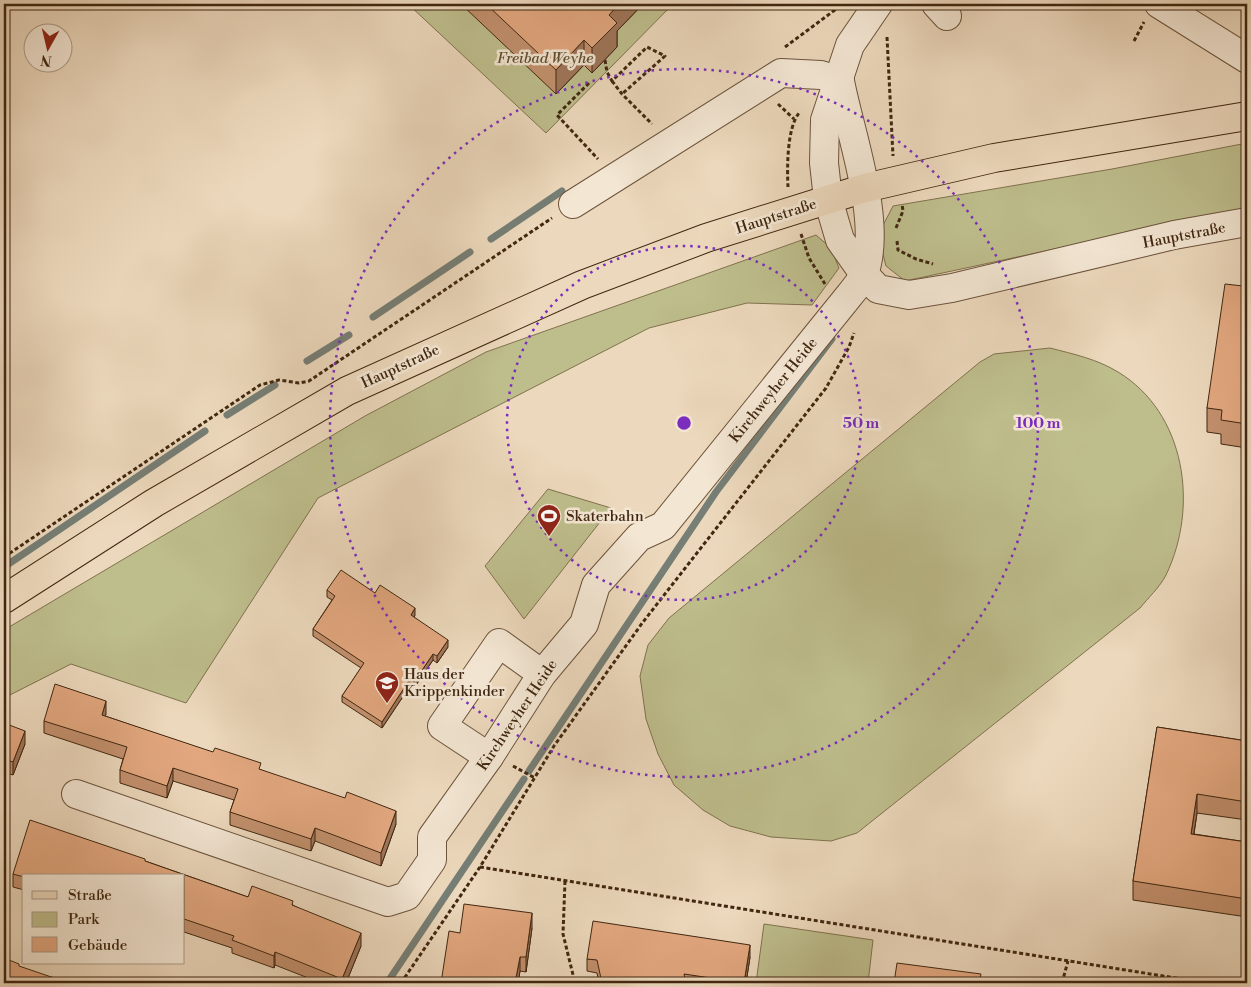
<svg xmlns="http://www.w3.org/2000/svg" width="1251" height="987" viewBox="0 0 1251 987" font-family="'Libre Bodoni',serif">
<rect width="100%" height="100%" fill="#ecd8bc"/>
<filter id="stains"><feTurbulence type="fractalNoise" baseFrequency=".004" numOctaves="4"/><feColorMatrix values="0 0 0 0 .2 0 0 0 0 .09 0 0 0 0 .02 0 0 0 .5 -.17"/></filter>
<radialGradient id="worn" r=".72"><stop offset=".6" stop-color="#630" stop-opacity="0"/><stop offset="1" stop-color="#630" stop-opacity=".3"/></radialGradient>
<!-- green -->
<g fill="#bebd8c" stroke="#80724e">
<polygon points="408,4 673,4 546,133"/>
<polygon points="1247,143 1247,208 905,281 886,266 878,235 893,206 1112,169"/>
<polygon points="816,235 831,248 839,268 812,305 747,303 649,328 318,498 186,703 71,664 4,698 4,630 365,416 486,352"/>
<path d="M1050 348C1073 354 1097 359 1118 372 1186 413 1199 507 1166 575 1160 587 1148 598 1140 608L857 833 831 841 771 837 730 826 703 810 674 785 658 754 646 719 640 676 648 645 669 618 980 362 994 354Z"/>
<polygon points="548,489 611,508 524,619 485,566"/>
<polygon points="764,924 873,940 868,983 756,983"/>
</g>
<g fill="none" stroke-linecap="round" stroke-linejoin="round">
<!-- stream -->
<g stroke="#767e75" stroke-width="7">
<polyline points="491,239 562,191"/>
<polyline points="373,317 470,252"/>
<polyline points="307,361 349,335"/>
<polyline points="227,415 275,385"/>
<polyline points="4,567 205,431"/>
<polyline points="529,771 716,492 832,339"/>
<polyline points="387,983 524,779"/>
</g>
<!-- minor casing -->
<g stroke="#6c533c" stroke-width="30">
<g id="minor">
<polyline points="878,4 850,45 825,120 824,163 828,199 840,240 864,274 878,289 909,295 952,288 1174,235 1247,222"/>
<polyline points="936,4 947,16"/>
<polyline points="1159,4 1247,59"/>
<polyline points="573,204 781,73 821,75 840,81"/>
<polyline points="489,757 442,726 499,643 542,674"/>
<path d="M76 794 388 902 407 896 432 860V837L489 757 542 674 584 624 596 585 639 537 663 526 844 302C850 294 860 284 864 274 883 222 850 134 840 81"/>
</g>
</g>
<!-- major casing -->
<g stroke="#412711" stroke-width="30">
<polyline id="major" points="4,599 154,503 347,391 582,285 706,238 865,188 994,158 1247,116"/>
</g>
<!-- path -->
<g stroke="#412711" stroke-width="3" stroke-dasharray="4 2.5" stroke-linecap="butt">
<polyline points="887,37 893,156"/>
<polyline points="1134,41 1144,22"/>
<polyline points="785,47 843,4"/>
<polyline points="605,60 607,72 612,81 647,47 665,56 622,94"/>
<polyline points="612,81 622,94 652,124"/>
<polyline points="589,83 557,115 598,159"/>
<polyline points="778,104 794,119"/>
<path d="M788 187C787 167 787 128 799 113"/>
<polyline points="896,228 903,211 902,204"/>
<polyline points="801,234 809,258 825,284"/>
<polyline points="897,241 898,250 916,259 933,264"/>
<polyline points="4,557 260,385 279,380 299,383 309,381 552,218"/>
<polyline points="513,766 535,778"/>
<polyline points="480,867 1207,983"/>
<polyline points="565,881 563,934 575,983"/>
<polyline points="401,983 480,867 554,746 643,622 826,388 849,347 854,333"/>
<polyline points="1062,983 1068,961"/>
</g>
<!-- minor -->
<use href="#minor" stroke="#f3e6d3" stroke-width="28"/>
<!-- major -->
<use href="#major" stroke="#ecd8bc" stroke-width="28"/>
</g>
<!-- wall -->
<g fill="#c2906d" stroke="#412711">
<polygon points="461,4 643,4 617,31 617,47 592,73 584,65 556,94"/>
<polygon points="1247,260 1247,448 1221,444 1221,434 1207,432 1207,408 1243,286"/>
<polygon points="327,590 375,593 415,615 414,617 448,647 437,663 433,660 414,688 410,686 382,728 342,702 342,696 361,668 313,636 313,629 332,600 327,597"/>
<polygon points="106,714 105,716 261,770 396,824 381,866 315,841 311,851 230,825 230,812 234,800 173,781 167,798 120,783 120,770 123,759 44,733 44,721"/>
<polygon points="4,723 25,744 13,775 4,772"/>
<polygon points="1157,727 1247,741 1247,820 1197,813 1194,834 1247,842 1247,917 1133,900 1133,881"/>
<polygon points="145,861 248,897 293,905 361,946 346,983 321,983 275,965 274,968 232,953 232,948 184,932 184,876 24,876 24,890 13,887 13,874"/>
<polygon points="532,928 526,972 520,971 518,983 441,983 460,933"/>
<polygon points="750,957 746,983 599,983 597,973 587,971 587,959"/>
</g>
<!-- shaded-wall -->
<g fill="#9e7559" stroke="#412711">
<polygon points="619,4 643,4 617,31 617,47 592,73 592,48 609,15"/>
<polygon points="584,40 584,65 556,94 556,70"/>
<polygon points="415,608 415,615 411,622 411,615"/>
<polygon points="448,640 448,647 437,663 437,656"/>
<polygon points="433,654 433,660 414,688 414,682"/>
<polygon points="410,679 410,686 382,728 382,722"/>
<polygon points="106,701 106,714 102,728 102,715"/>
<polygon points="25,731 25,744 13,775 13,762"/>
<polygon points="173,768 173,781 167,798 167,786"/>
<polygon points="1197,794 1197,813 1191,852 1191,834"/>
<polygon points="396,811 396,824 381,866 381,853"/>
<polygon points="315,828 315,841 311,851 311,839"/>
<polygon points="532,913 532,928 526,972 526,957"/>
<polygon points="361,933 361,946 346,983 342,983 342,979"/>
<polygon points="750,945 750,957 746,983 744,983"/>
<polygon points="275,952 275,965 274,968 274,956"/>
<polygon points="520,957 520,971 518,983 515,983"/>
</g>
<!-- building -->
<g fill="#e2a77f" stroke="#412711">
<polygon points="486,4 619,4 609,15 617,23 592,48 584,40 556,70"/>
<polygon points="1247,260 1247,424 1221,420 1222,410 1207,408 1225,284 1243,286"/>
<polygon points="341,570 375,593 380,585 415,608 411,615 448,640 437,656 433,654 414,682 410,679 382,722 342,696 364,663 313,629 335,596 327,590"/>
<polygon points="55,684 106,701 102,715 213,752 215,748 261,763 259,769 345,798 347,792 396,811 381,853 315,828 311,839 230,812 238,789 173,768 167,786 120,770 127,747 44,721"/>
<polygon points="4,723 25,731 13,762 4,759"/>
<polygon points="1157,727 1247,741 1247,802 1197,794 1191,834 1247,842 1247,899 1133,881"/>
<polygon points="30,820 145,859 145,861 248,897 252,886 293,901 292,905 361,933 342,979 275,952 274,956 232,940 234,936 184,919 184,876 24,876 24,877 13,874"/>
<polygon points="464,904 532,913 526,957 520,957 515,983 441,983 449,931 460,933"/>
<polygon points="593,921 750,945 744,983 684,974 686,983 602,983 597,960 587,959"/>
<polygon points="4,958 19,964 19,966 69,983 4,983"/>
<polygon points="897,963 981,974 979,983 894,983"/>
<polygon points="1119,980 1120,983 1103,983"/>
</g>
<!-- distance rings -->
<g fill="none" stroke="#7b2cbf" stroke-width="2.5" stroke-dasharray="2.5 5">
<circle cx="684" cy="423" r="177"/>
<circle cx="684" cy="423" r="354"/>
</g>
<!-- icons -->
<defs>
<g id="stadium-pin" transform="scale(1.25)"><path d="M0 17L-7.5 6A9.5 9.5 0 1 1 7.5 6Z" fill="#8f2418" stroke="#f3e6d3"/><path d="M0-5a6.5 5 0 1 0 0 10a6.5 5 0 1 0 0-10ZM-3.5-1.8h7v3.6h-7Z" fill="#fff"/></g>
<g id="school-pin" transform="scale(1.25)"><path d="M0 17L-7.5 6A9.5 9.5 0 1 1 7.5 6Z" fill="#8f2418" stroke="#f3e6d3"/><path d="M0-5L7-2L0 1L-7-2ZM-4 1L0 2.5L4 1V4Q0 6-4 4Z" fill="#fff"/></g>
</defs>
<g fill-rule="evenodd">
<use href="#stadium-pin" x="549" y="516"/>
<use href="#school-pin" x="387" y="683"/>
</g>
<g text-anchor="middle" stroke-width="5" stroke-linejoin="round" paint-order="stroke">
<!-- park labels -->
<g font-size="15" font-style="italic" fill="#604c30" stroke="#f3e6d3">
<text x="545" y="63">Freibad Weyhe</text>
</g>
<!-- street labels -->
<g font-size="15" fill="#412711" stroke="#f3e6d3">
<text transform="translate(776 216) rotate(-18)" y="5">Hauptstraße</text>
<text transform="translate(1184 235) rotate(-11)" y="5">Hauptstraße</text>
<text transform="translate(400 366) rotate(-25)" y="5">Hauptstraße</text>
<text transform="translate(773 390) rotate(-51)" y="5">Kirchweyher Heide</text>
<text transform="translate(517 715) rotate(-56)" y="5">Kirchweyher Heide</text>
</g>
<!-- poi labels -->
<g font-size="15" fill="#412711" stroke="#f3e6d3" text-anchor="start">
<text x="566" y="521">Skaterbahn</text>
<text x="404" y="679">Haus der<tspan x="404" dy="17">Krippenkinder</tspan></text>
</g>
</g>
<circle cx="684" cy="423" r="8" fill="#7b2cbf" stroke="#f3e6d3" stroke-width="2.5"/>
<g font-size="15" text-anchor="middle" font-weight="bold" fill="#7b2cbf" stroke="#f3e6d3" stroke-width="5" stroke-linejoin="round" paint-order="stroke">
<text x="861" y="428">50 m</text>
<text x="1038" y="428">100 m</text>
</g>
<!-- margin -->
<rect width="1251" height="987" fill="none" stroke="#ecd8bc" stroke-width="20"/>
<rect x="5" y="5" width="1241" height="977" fill="none" stroke="#412711" stroke-width="2.5"/>
<rect x="10" y="10" width="1231" height="967" fill="none" stroke="#412711"/>
<!-- legend -->
<rect x="22" y="874" width="162" height="90" fill="#f3e6d3" stroke="#ac9a85"/>
<rect x="32" y="891" width="25" height="8" fill="#ecd8bc" stroke="#ac9a85"/>
<text x="68" y="900" font-size="15" fill="#412711">Straße</text>
<rect x="32" y="912" width="25" height="15" fill="#bebd8c" stroke="#ac9a85"/>
<text x="68" y="924" font-size="15" fill="#412711">Park</text>
<rect x="32" y="937" width="25" height="15" fill="#e2a77f" stroke="#ac9a85"/>
<text x="68" y="950" font-size="15" fill="#412711">Gebäude</text>
<!-- north arrow -->
<g transform="translate(48 48) rotate(188)"><circle r="24" fill="#f3e6d3" stroke="#ac9a85"/>
<path d="M0-4L9 19L0 12L-9 19Z" fill="#8f2418"/>
<text y="-8" font-size="14" font-weight="bold" text-anchor="middle" fill="#412711">N</text>
</g>
<rect width="100%" height="100%" filter="url(#stains)"/>
<rect width="100%" height="100%" fill="url(#worn)"/>
</svg>
